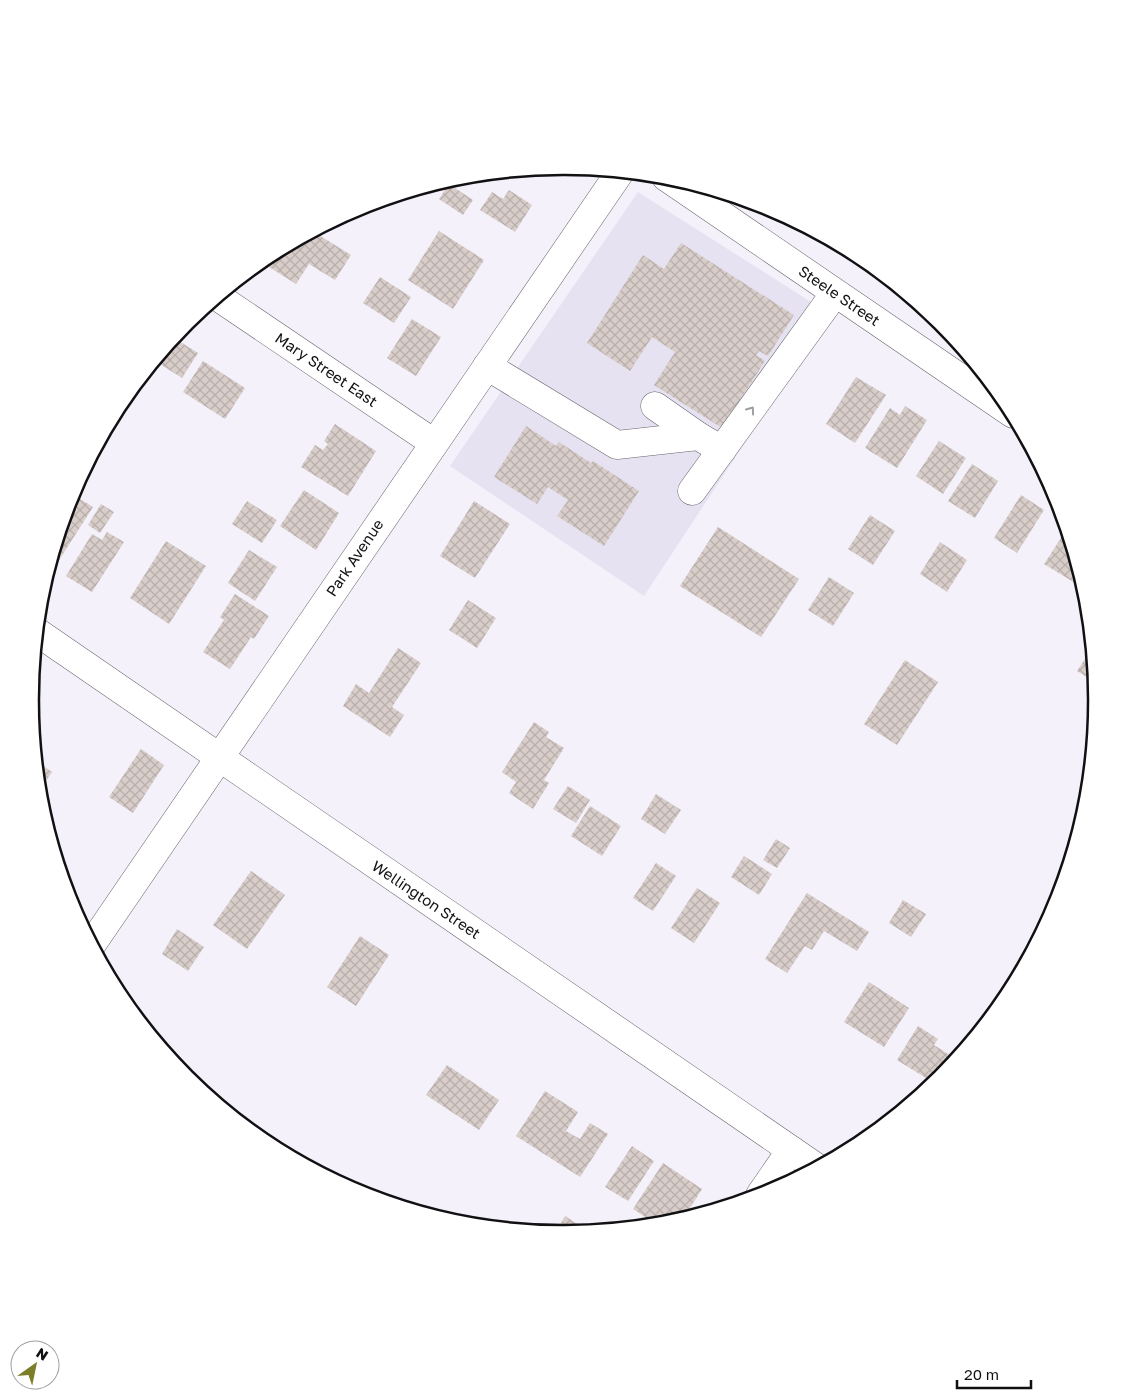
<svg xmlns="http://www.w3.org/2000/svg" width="1127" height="1400" viewBox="0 0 1127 1400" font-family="'Golos Text',sans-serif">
<defs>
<pattern id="building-cross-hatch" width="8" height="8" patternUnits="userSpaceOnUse" patternTransform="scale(1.25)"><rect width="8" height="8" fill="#d8cdc9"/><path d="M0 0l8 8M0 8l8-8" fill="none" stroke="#b8afac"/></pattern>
</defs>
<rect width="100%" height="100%" fill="#f4f1fb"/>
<!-- built -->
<polygon fill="#e7e2f1" points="638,192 830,314 644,596 450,466"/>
<!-- building -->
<g fill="url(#building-cross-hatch)">
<polygon points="449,184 473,200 463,215 439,199"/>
<polygon points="509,190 532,205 515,232 480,210 492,192 503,199"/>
<polygon points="439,231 484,260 453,309 408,280"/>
<polygon points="314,232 351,255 335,280 309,264 296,284 269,267 280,249"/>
<polygon points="681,243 794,315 768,356 759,351 756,355 765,361 722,428 654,385 675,352 652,337 630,371 587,343 643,255 664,269"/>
<polygon points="269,255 261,268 256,265 267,256"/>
<polygon points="380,277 411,297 394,323 363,303"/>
<polygon points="412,319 441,337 416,376 387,358"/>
<polygon points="174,338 198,353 182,378 155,361"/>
<polygon points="203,361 245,388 225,419 183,392"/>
<polygon points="856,377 886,395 855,443 826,424"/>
<polygon points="905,406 927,420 897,468 865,448 890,408 900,415"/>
<polygon points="335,424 376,451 348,496 301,467 315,445 323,450 328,444 324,441"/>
<polygon points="526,426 556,446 559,442 591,463 593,461 639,491 604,546 557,516 568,500 548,487 537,504 494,477"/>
<polygon points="939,441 966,458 943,494 916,476"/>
<polygon points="972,464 998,481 975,518 948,501"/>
<polygon points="304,490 339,513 316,550 280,526"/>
<polygon points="72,494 93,507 56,565 51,562"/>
<polygon points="1021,495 1044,510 1017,553 994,538"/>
<polygon points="247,501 277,520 262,543 232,524"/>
<polygon points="474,501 510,524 475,578 440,556"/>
<polygon points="101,504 114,512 100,533 88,525"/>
<polygon points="870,515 895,531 873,565 848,549"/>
<polygon points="718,527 799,579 761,637 680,586"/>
<polygon points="107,532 124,542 92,592 66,576 92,534 102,540"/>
<polygon points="1065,532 1068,534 1080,575 1075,583 1044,564"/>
<polygon points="166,541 206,566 169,624 130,598"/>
<polygon points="940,542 967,560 947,592 920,574"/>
<polygon points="249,550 277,567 255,601 228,583"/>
<polygon points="829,577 854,593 833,626 808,610"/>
<polygon points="235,594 269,616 254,639 251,637 230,669 203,652 224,620 220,617"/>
<polygon points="1087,599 1089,614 1080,609"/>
<polygon points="468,600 496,618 477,648 449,630"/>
<polygon points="398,648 421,663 392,707 404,715 390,737 343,706 356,684 369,693"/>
<polygon points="1092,648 1095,682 1077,671"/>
<polygon points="905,660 938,682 897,745 864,724"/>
<polygon points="534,722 549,732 546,737 564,748 544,780 549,783 533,809 509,793 516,782 502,772"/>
<polygon points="141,749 164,765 133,813 109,797"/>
<polygon points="36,761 52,772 39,792 37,776"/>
<polygon points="568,786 590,800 576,823 553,809"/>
<polygon points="656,794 681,810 665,834 641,819"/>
<polygon points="590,806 621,826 602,856 571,836"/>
<polygon points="776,839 790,848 777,868 763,860"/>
<polygon points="744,856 772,874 759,895 731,877"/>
<polygon points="656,863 676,876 653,911 633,898"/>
<polygon points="251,871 285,895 247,949 213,925"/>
<polygon points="697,888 720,903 694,943 671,928"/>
<polygon points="807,893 869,932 857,951 824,931 812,950 805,946 787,973 765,959"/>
<polygon points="903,900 926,914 911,937 889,923"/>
<polygon points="177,929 204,947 188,971 162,954"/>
<polygon points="360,936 389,955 356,1006 327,987"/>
<polygon points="869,982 909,1008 884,1047 844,1022"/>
<polygon points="918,1026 938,1039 934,1045 956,1059 941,1077 934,1083 897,1060"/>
<polygon points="447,1065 499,1100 479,1130 426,1095"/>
<polygon points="545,1091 578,1112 566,1131 580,1139 590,1123 608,1134 580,1177 516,1136"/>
<polygon points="632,1146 654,1161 628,1201 605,1187"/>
<polygon points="663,1163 702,1189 683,1219 667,1223 656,1224 633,1209"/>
<polygon points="565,1216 588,1231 555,1233"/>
</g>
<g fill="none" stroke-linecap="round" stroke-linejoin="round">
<!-- minor casing -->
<g stroke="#68666e" stroke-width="29">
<g id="minor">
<polyline points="666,177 1013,414"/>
<polyline points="218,297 434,443"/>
<polyline points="487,366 617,445 698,436 722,450"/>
<polyline points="655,406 698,436"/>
<polyline points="692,491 835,293"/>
<polyline points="37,632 816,1167"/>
<polyline points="92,944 620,172"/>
<polyline points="760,1195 791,1150"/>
</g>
</g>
<!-- minor -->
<use href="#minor" stroke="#fff" stroke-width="28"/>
</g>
<!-- one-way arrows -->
<defs><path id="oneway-chevron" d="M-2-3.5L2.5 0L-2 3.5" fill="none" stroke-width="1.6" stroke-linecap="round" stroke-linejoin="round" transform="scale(1.25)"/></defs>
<use stroke="#a09fa1" href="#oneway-chevron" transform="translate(751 410) rotate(-54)"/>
<g text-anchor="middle" stroke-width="4" stroke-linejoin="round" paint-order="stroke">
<!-- street labels -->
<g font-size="15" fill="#111013" stroke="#fff">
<text transform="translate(839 296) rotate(34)" y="5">Steele Street</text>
<text transform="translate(326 370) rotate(34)" y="5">Mary Street East</text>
<text transform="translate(355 558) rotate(-56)" y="5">Park Avenue</text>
<text transform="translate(426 900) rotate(34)" y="5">Wellington Street</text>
</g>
</g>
<!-- crop -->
<path d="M0 0H1127V1400H0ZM563 175H564A524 524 0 0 1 1088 699V701A524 524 0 0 1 564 1225H563A524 524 0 0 1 39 701V699A524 524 0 0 1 563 175Z" fill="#fff" fill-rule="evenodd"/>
<path fill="none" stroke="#111013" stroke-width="2.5" d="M563 175H564A524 524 0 0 1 1088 699V701A524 524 0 0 1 564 1225H563A524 524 0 0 1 39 701V699A524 524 0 0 1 563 175Z"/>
<!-- north arrow -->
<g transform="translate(35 1365) rotate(33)"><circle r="24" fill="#ffffff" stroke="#a09fa1"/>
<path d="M0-4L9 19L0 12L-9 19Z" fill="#7c7e28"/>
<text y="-8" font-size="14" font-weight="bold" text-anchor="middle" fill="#111013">N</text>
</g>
<!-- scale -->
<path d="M957 1380v8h74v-8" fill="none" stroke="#111013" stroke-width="2.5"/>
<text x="964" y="1380" font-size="15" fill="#111013" stroke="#ffffff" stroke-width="4" paint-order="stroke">20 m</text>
</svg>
